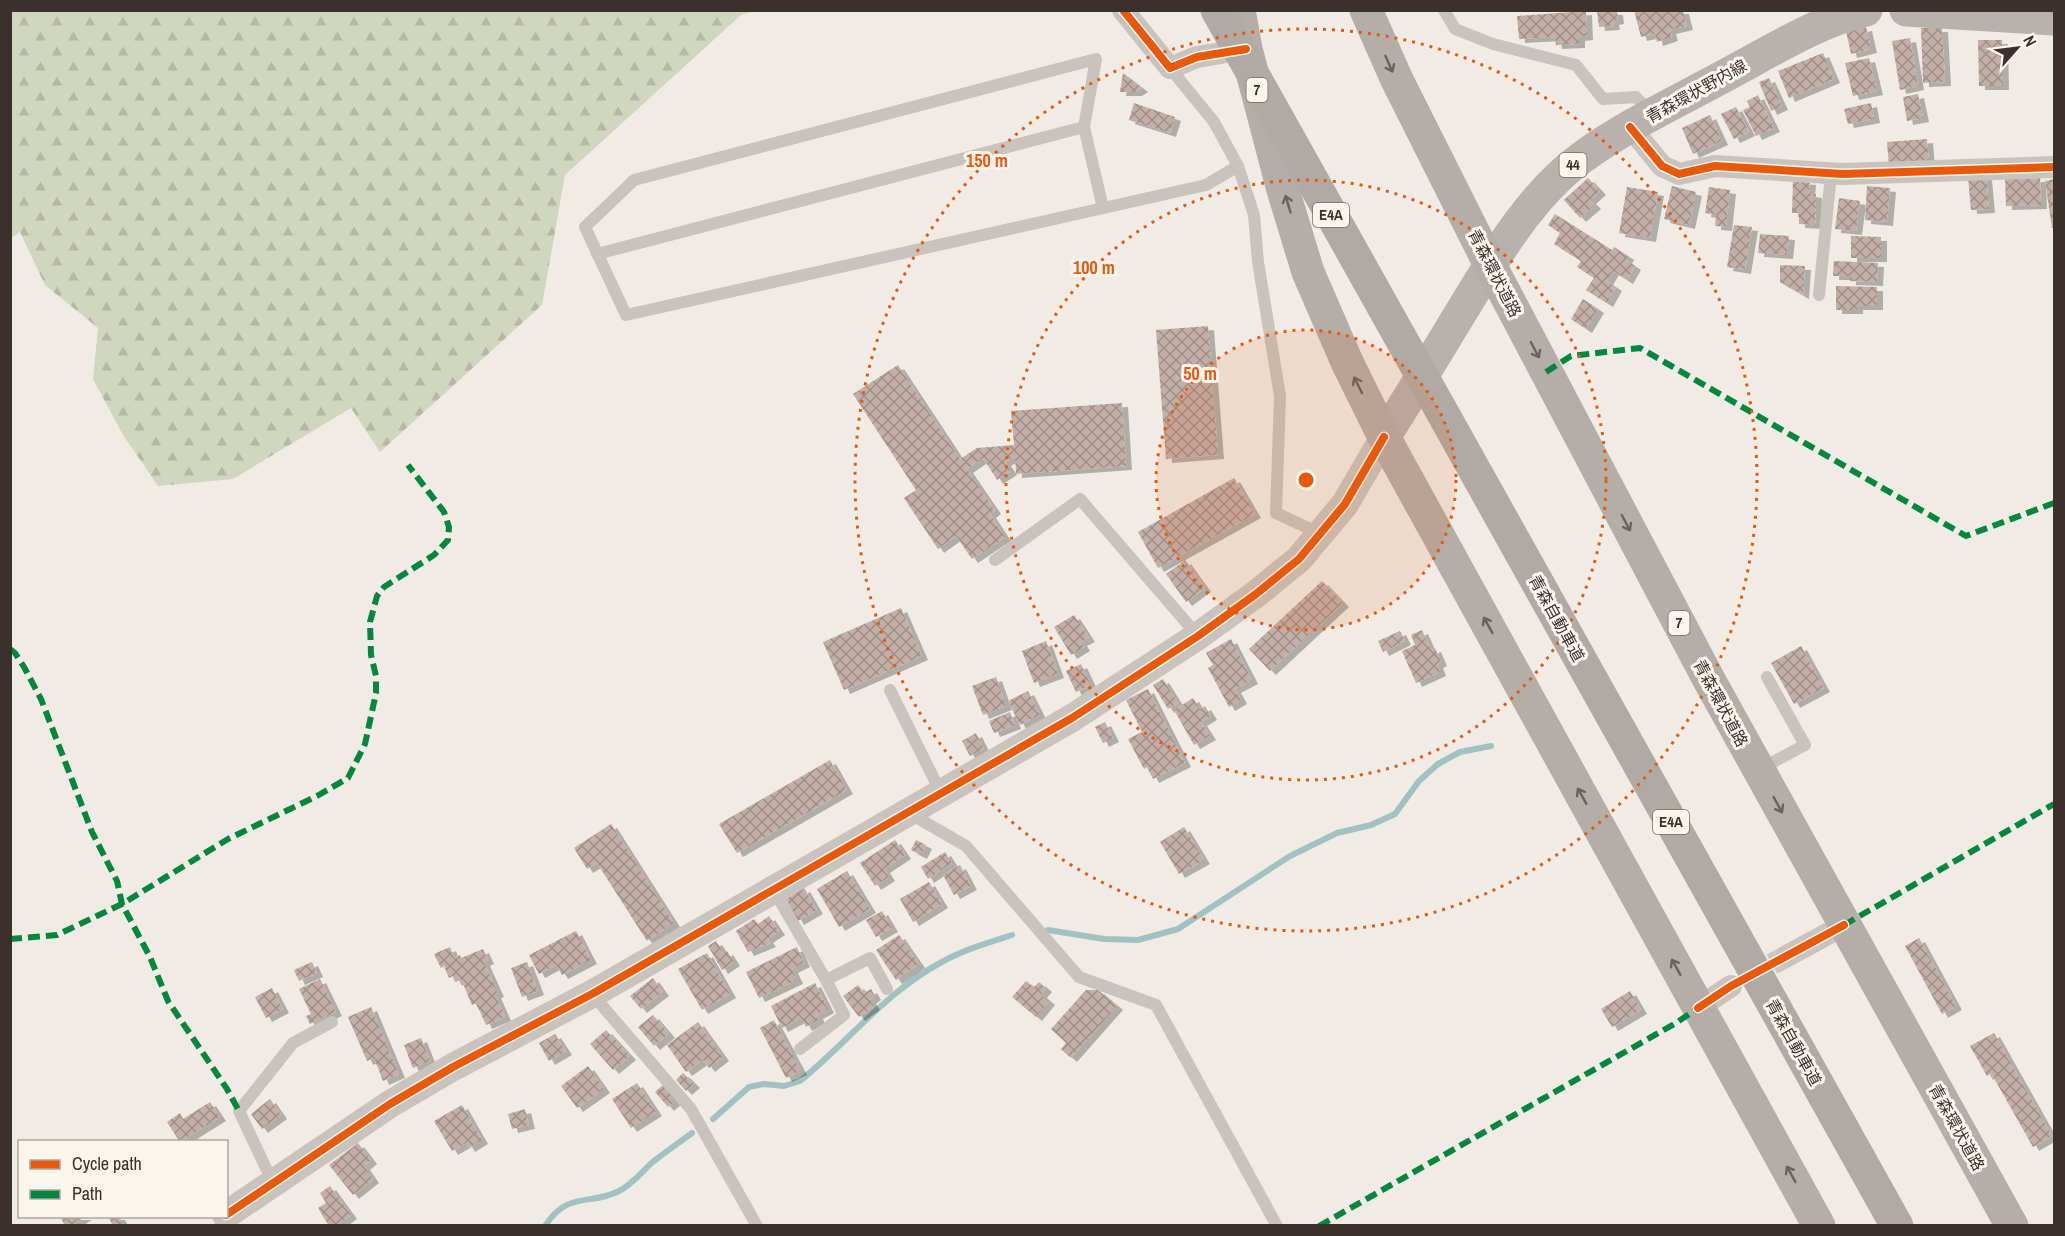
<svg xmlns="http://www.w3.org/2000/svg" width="2065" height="1236" viewBox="0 0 2065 1236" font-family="'Archivo Narrow','Noto Sans JP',sans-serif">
<defs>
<pattern id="forest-firs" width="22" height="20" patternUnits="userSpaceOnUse" patternTransform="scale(1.5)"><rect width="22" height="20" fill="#d1d6bf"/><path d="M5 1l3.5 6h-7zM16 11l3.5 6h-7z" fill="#b4b8a4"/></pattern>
<pattern id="building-cross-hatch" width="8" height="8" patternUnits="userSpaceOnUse" patternTransform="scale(1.5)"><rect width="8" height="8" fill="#c3afa7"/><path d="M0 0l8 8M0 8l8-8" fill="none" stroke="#a08f88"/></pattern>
<filter id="shadow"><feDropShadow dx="6" dy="4" stdDeviation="0" flood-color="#0004"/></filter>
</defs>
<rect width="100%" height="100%" fill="#f0ebe5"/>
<!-- forest -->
<polygon fill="url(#forest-firs)" points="11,10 755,10 755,11 741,15 565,175 542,305 380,452 351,408 233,479 158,486 123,435 93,379 98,328 45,285 20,232 11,238"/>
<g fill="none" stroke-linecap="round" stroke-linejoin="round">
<!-- stream -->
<g stroke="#a1c2c1" stroke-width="6">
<polyline points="1048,930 1104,939 1138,940 1178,929 1290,856 1337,833 1371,825 1395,814 1419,781 1438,764 1460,752 1491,746"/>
<path d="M713 1119 749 1087 764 1084 784 1086 800 1081C847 1043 886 992 940 963 963 950 987 943 1012 935"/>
<path d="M545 1226C568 1190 591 1206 619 1191 633 1184 642 1171 654 1161 667 1151 680 1142 692 1133"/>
</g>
</g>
<!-- building -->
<g fill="url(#building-cross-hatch)" filter="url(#shadow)">
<polygon points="1597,10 1617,11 1618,20 1613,21 1614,26 1599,27"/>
<polygon points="1634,10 1683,10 1687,26 1670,30 1672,37 1657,42 1655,34 1641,37"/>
<polygon points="1586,11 1587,36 1579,37 1579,44 1556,45 1555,37 1519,39 1517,16"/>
<polygon points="1866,27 1871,49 1851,54 1846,31"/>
<polygon points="1921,28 1942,28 1945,82 1923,83"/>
<polygon points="1910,38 1918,86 1900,90 1892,41"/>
<polygon points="1978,40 2002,40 2003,86 1979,86"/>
<polygon points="1823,53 1834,79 1789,98 1778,71"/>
<polygon points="1869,58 1877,91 1853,96 1845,63"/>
<polygon points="1123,73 1142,88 1136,92 1120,92"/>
<polygon points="1769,78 1782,106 1771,111 1759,82"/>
<polygon points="1918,94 1923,118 1907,121 1903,97"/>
<polygon points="1758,95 1774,128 1756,136 1743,110 1750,107 1747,101"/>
<polygon points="1134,103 1175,117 1170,133 1129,120"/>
<polygon points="1871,103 1874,119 1848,124 1844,109"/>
<polygon points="1736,107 1749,132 1734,139 1721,114"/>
<polygon points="1710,115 1722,141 1693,154 1682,128"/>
<polygon points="1927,139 1929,163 1889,166 1887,142"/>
<polygon points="1986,176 1989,209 1971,210 1968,177"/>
<polygon points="1588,178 1600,191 1590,200 1595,205 1580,218 1564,200"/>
<polygon points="2040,178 2041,205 2006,206 2005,179"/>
<polygon points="2054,179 2054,228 2052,228 2045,181"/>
<polygon points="1793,180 1810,181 1809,193 1816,194 1815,225 1799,224 1799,213 1792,213"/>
<polygon points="1672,186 1696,192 1689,225 1664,219"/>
<polygon points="1867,186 1890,188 1887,222 1865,220"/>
<polygon points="1627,187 1658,192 1650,238 1619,233"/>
<polygon points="1709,187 1730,190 1726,227 1715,226 1716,215 1705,213"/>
<polygon points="1839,198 1860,201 1856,231 1835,229"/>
<polygon points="1555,214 1612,250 1614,247 1628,256 1626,260 1635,266 1627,280 1613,271 1607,281 1616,287 1607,303 1586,290 1594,278 1577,267 1581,261 1554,244 1560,233 1548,225"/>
<polygon points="1734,225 1752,227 1745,270 1727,267"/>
<polygon points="1760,234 1789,236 1787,255 1758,253"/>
<polygon points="1851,236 1881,237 1881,258 1851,258"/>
<polygon points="1834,261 1878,263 1877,282 1850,281 1850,276 1833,276"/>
<polygon points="1780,265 1805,266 1803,295 1780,282"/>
<polygon points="1836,286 1877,287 1877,306 1857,306 1857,310 1836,310"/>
<polygon points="1583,299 1598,309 1586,329 1571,319"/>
<polygon points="1208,326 1218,455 1166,459 1156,330"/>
<polygon points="898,365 960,459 977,448 1014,445 1011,411 1122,403 1126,466 1016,474 1015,456 1005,462 1011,471 997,480 983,458 967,469 995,510 990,514 1005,537 972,559 956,536 938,549 904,498 916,490 853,394"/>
<polygon points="1234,478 1255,514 1158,568 1138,532"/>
<polygon points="1185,560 1205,588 1186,602 1166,574"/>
<polygon points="1322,581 1343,603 1270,671 1249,649"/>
<polygon points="901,608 922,656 844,690 823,642"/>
<polygon points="1074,615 1089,638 1081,642 1084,647 1071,655 1054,627"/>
<polygon points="1422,630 1431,650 1435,648 1441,662 1437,664 1440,672 1416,683 1402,651 1415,645 1411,635"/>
<polygon points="1400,631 1405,641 1383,652 1378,641"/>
<polygon points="1231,639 1252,680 1235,689 1241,700 1229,707 1208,668 1213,665 1206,653"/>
<polygon points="1046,641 1058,674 1034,683 1022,651"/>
<polygon points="1801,646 1824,688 1794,704 1771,663"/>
<polygon points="1081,664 1091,685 1076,692 1066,671"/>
<polygon points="996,677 1006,706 983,715 972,686"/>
<polygon points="1163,679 1178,703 1168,709 1153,685"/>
<polygon points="1148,689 1185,763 1153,779 1147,767 1144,769 1128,739 1142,732 1126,700"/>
<polygon points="1028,691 1040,715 1020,725 1008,701"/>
<polygon points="1193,698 1200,709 1205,706 1211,716 1201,722 1210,736 1194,745 1174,710"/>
<polygon points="1010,712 1015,725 994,733 989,721"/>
<polygon points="1105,722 1113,738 1103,743 1095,727"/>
<polygon points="976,733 984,749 970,756 962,741"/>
<polygon points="830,760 847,790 737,853 719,824"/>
<polygon points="611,824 674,923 647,941 597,863 587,869 574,848"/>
<polygon points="1184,827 1204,860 1179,874 1160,842"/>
<polygon points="895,840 905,855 884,869 889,877 875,886 860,863"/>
<polygon points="916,840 926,845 921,855 911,850"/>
<polygon points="945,852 952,863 928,879 921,867"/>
<polygon points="960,865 971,886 954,895 943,875"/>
<polygon points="847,871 870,909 839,927 817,889"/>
<polygon points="929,882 942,904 913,922 900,899"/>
<polygon points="804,888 817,910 798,921 786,899"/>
<polygon points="882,911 892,928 876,937 866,920"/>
<polygon points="769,916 779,931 767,939 770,943 748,952 736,931 754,919 758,924"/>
<polygon points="576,931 591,960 562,975 556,965 539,974 529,955"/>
<polygon points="899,935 919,964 896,980 876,950"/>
<polygon points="1919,938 1956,1006 1942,1014 1905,946"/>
<polygon points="716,941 724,953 727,951 734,962 722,970 708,946"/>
<polygon points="450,947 454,958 460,955 461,958 483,949 488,960 484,962 498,993 495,994 505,1017 486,1025 476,1003 472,1005 461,979 456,982 453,976 449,978 444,966 441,968 434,954"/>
<polygon points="797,947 804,963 792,969 797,980 759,998 746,972"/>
<polygon points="707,953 730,994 702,1010 678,969"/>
<polygon points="312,962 317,973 299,981 294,970"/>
<polygon points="527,962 538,991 522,997 511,968"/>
<polygon points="653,978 663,992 641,1009 630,996"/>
<polygon points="320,979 336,1012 310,1024 306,1016 311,1014 299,989"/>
<polygon points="1026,981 1034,987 1039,982 1046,988 1041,994 1049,1001 1036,1017 1012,997"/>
<polygon points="815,983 828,1009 817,1015 819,1020 806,1027 801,1018 782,1028 771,1006"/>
<polygon points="858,985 864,993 871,989 875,996 870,1000 874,1006 859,1017 843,996"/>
<polygon points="272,988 283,1009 266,1018 255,997"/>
<polygon points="1086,990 1098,990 1117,1006 1071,1058 1061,1049 1066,1043 1051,1029"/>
<polygon points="1630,991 1641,1010 1612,1027 1601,1009"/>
<polygon points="371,1007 399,1074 383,1081 374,1058 367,1061 348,1017"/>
<polygon points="653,1015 669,1034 654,1046 638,1027"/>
<polygon points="774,1020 801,1071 786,1078 760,1028"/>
<polygon points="698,1022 723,1057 709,1068 703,1060 686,1072 667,1045"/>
<polygon points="606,1030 630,1056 613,1070 590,1044"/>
<polygon points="1994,1033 2052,1136 2033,1147 1991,1073 1987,1076 1970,1046"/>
<polygon points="555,1034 566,1051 549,1061 539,1043"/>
<polygon points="421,1038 430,1061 413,1068 404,1045"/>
<polygon points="588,1066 604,1089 577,1108 561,1086"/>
<polygon points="683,1073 694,1084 686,1091 676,1080"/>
<polygon points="637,1083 656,1112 631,1128 612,1099"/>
<polygon points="664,1084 677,1099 668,1107 655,1092"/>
<polygon points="270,1099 281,1115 262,1129 251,1114"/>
<polygon points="210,1102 220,1117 180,1142 167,1122 180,1113 183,1119"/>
<polygon points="462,1105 482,1140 469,1148 466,1143 452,1151 434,1121"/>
<polygon points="525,1109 529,1125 512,1129 508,1114"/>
<polygon points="358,1143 371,1160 364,1166 373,1179 353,1195 329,1165"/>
<polygon points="330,1186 351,1215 336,1226 329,1226 318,1208 326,1203 320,1193"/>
<polygon points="60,1216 86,1216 70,1226 65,1226"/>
<polygon points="108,1216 119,1216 123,1223 113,1226"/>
</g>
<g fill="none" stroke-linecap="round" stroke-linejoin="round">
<!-- minor-tunnel -->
<polyline stroke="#ccc6c0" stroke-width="22" stroke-dasharray="22 11" stroke-linecap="butt" points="1743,980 1787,956"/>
<!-- service -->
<g stroke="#c9c3be" stroke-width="12">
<polyline points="1444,10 1455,29 1493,44 1576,65 1603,99 1636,97 1650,112"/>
<polyline points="1170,68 1214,122 1238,166 1254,215 1258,262 1280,396 1276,513 1321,534"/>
<polyline points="1103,208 1084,127 1096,59 634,180 585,227 626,315 1206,185 1238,166"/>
<polyline points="597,254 1084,127"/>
<polyline points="1819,295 1831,174"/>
<polyline points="995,560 1080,499 1198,636"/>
<polyline points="890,690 941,793"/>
<polyline points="1760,769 1805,745 1767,677"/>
<polyline points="909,813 966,846 1079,977 1156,1005 1277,1226"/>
<polyline points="773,889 826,980 844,1015 800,1049"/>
<polyline points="826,980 870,958 887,989"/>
<polyline points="592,994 691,1109 757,1226"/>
<polyline points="273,1183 239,1111 293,1043 332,1022"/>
</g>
<!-- minor -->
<g stroke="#c9c3be" stroke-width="22">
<polyline points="1123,10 1170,68 1197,57 1246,49"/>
<polyline points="1630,127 1662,166 1679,174 1715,166 1843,174 2054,167"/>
<polyline points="1787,956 1844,925"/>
<polyline points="1698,1008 1731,986"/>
</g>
<!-- tertiary -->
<polyline stroke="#c9c3be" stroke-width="28" points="226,1215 390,1104 453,1067 592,994 1072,718 1198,636 1256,594 1299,559 1345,504 1384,437"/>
<!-- primary -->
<g stroke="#b8b1ad" stroke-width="33">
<polyline points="1906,10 2054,19"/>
<path d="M1384 437C1411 395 1437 352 1463 309 1494 258 1531 195 1580 159 1624 126 1677 102 1726 75 1766 54 1822 19 1866 10"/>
</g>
<!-- trunk -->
<g stroke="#b4aea8" stroke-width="33">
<polyline points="1239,10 1246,49 1283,190 1308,272 1347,362 1384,437 1819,1226"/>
<polyline points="1366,10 1397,80 1490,265 1708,678 2012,1226"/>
</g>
<!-- motorway -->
<polyline stroke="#afaaa4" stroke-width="33" points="1446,419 1897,1226"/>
<!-- motorway-bridge -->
<polyline stroke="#afaaa4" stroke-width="33" points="1217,10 1446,419"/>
<!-- quiet -->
<g stroke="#00873e" stroke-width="6" stroke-dasharray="12 6" stroke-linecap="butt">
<polyline points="1546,372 1571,356 1640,348 1966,536 2054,503"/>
<polyline points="10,649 15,653 24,667 41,699 92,832 117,881 122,904 150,957 168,1001 227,1089 239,1111"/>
<polyline points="1844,925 2054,804"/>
<polyline points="10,939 57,935 122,904 228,839 317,796 348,778 365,744 376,693 376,676 371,655 370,622 377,596 384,587 434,555 448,540 449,527 444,512 408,465"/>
<polyline points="1319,1226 1676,1023 1698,1008"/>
</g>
<!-- cycleway casing -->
<g stroke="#fbf5ee" stroke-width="11">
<g id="cycleway">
<polyline points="1123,10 1170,68 1197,57 1246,49"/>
<polyline points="1630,127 1662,166 1679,174 1715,166 1843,174 2054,167"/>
<polyline points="1698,1008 1731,986 1844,925"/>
<polyline points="226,1215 390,1104 453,1067 592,994 1072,718 1198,636 1256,594 1299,559 1345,504 1384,437"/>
</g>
</g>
<!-- cycleway -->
<use href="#cycleway" stroke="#e8590c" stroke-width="8"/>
</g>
<!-- one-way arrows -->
<defs><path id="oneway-shaft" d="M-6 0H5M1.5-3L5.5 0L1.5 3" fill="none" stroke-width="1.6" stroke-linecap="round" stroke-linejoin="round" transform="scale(1.5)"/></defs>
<g stroke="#6b625d">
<use href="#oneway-shaft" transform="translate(1389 64) rotate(66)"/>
<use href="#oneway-shaft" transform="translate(1288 204) rotate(-107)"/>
<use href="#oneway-shaft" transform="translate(1535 350) rotate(62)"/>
<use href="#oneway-shaft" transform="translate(1358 385) rotate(-116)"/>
<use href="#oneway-shaft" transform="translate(1626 523) rotate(62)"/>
<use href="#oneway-shaft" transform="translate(1488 625) rotate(-119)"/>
<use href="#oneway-shaft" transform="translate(1582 796) rotate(-119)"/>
<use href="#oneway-shaft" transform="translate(1778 805) rotate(61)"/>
<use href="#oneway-shaft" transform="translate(1676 967) rotate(-119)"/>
<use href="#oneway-shaft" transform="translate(1791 1174) rotate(-119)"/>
</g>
<!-- distance rings -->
<circle cx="1306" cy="480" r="150" fill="#e8590c" fill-opacity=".12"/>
<g fill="none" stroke="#e8590c" stroke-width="3" stroke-dasharray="3 6">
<circle cx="1306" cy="480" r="150"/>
<circle cx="1306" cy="480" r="300"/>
<circle cx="1306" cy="480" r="451"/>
</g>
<g text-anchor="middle" stroke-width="6" stroke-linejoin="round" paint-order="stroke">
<!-- shield labels -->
<g fill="#fbf5ee" stroke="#756b66" stroke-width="1.5">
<rect x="1246.5" y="78" width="21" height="24" rx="4.5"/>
<rect x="1559.5" y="153" width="27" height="24" rx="4.5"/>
<rect x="1313" y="203" width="36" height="24" rx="4.5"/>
<rect x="1668.5" y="611" width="21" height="24" rx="4.5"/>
<rect x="1653" y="810" width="36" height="24" rx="4.5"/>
</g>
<g font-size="15" font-weight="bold" fill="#3b302b">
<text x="1257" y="95">7</text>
<text x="1573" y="170">44</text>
<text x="1331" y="220">E4A</text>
<text x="1679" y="628">7</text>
<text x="1671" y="827">E4A</text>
</g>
<!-- street labels -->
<g font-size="16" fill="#3b302b" stroke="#fbf5ee">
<text transform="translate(1696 91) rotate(-29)" y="6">青森環状野内線</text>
<text transform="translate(1495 273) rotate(63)" y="6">青森環状道路</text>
<text transform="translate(1557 618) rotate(61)" y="6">青森自動車道</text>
<text transform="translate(1721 703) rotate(62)" y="6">青森環状道路</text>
<text transform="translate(1794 1042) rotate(61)" y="6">青森自動車道</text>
<text transform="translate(1957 1127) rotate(61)" y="6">青森環状道路</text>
</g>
</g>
<circle cx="1306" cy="480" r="9" fill="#e8590c" stroke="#fbf5ee" stroke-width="3"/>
<g font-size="18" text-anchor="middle" font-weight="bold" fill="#e8590c" stroke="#fbf5ee" stroke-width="6" stroke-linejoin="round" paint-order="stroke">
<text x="987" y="167">150 m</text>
<text x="1094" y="274">100 m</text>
<text x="1200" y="380">50 m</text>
</g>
<!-- border -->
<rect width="2065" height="1236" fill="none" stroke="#3b302b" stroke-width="24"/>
<!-- legend -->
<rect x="18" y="1140" width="210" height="78" fill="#fbf5ee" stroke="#aea6a0" stroke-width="1.5"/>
<rect x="30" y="1160" width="30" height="9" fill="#e8590c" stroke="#aea6a0" stroke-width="1.5"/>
<text x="72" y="1170" font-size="18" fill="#3b302b">Cycle path</text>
<rect x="30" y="1190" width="30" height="9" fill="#00873e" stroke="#aea6a0" stroke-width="1.5"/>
<text x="72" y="1200" font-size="18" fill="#3b302b">Path</text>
<!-- north arrow -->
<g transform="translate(2017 48) rotate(62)" stroke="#fbf5ee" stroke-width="4.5" paint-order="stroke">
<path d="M0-4.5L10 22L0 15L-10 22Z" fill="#3b302b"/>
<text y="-9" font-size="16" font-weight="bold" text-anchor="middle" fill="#3b302b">N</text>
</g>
</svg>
